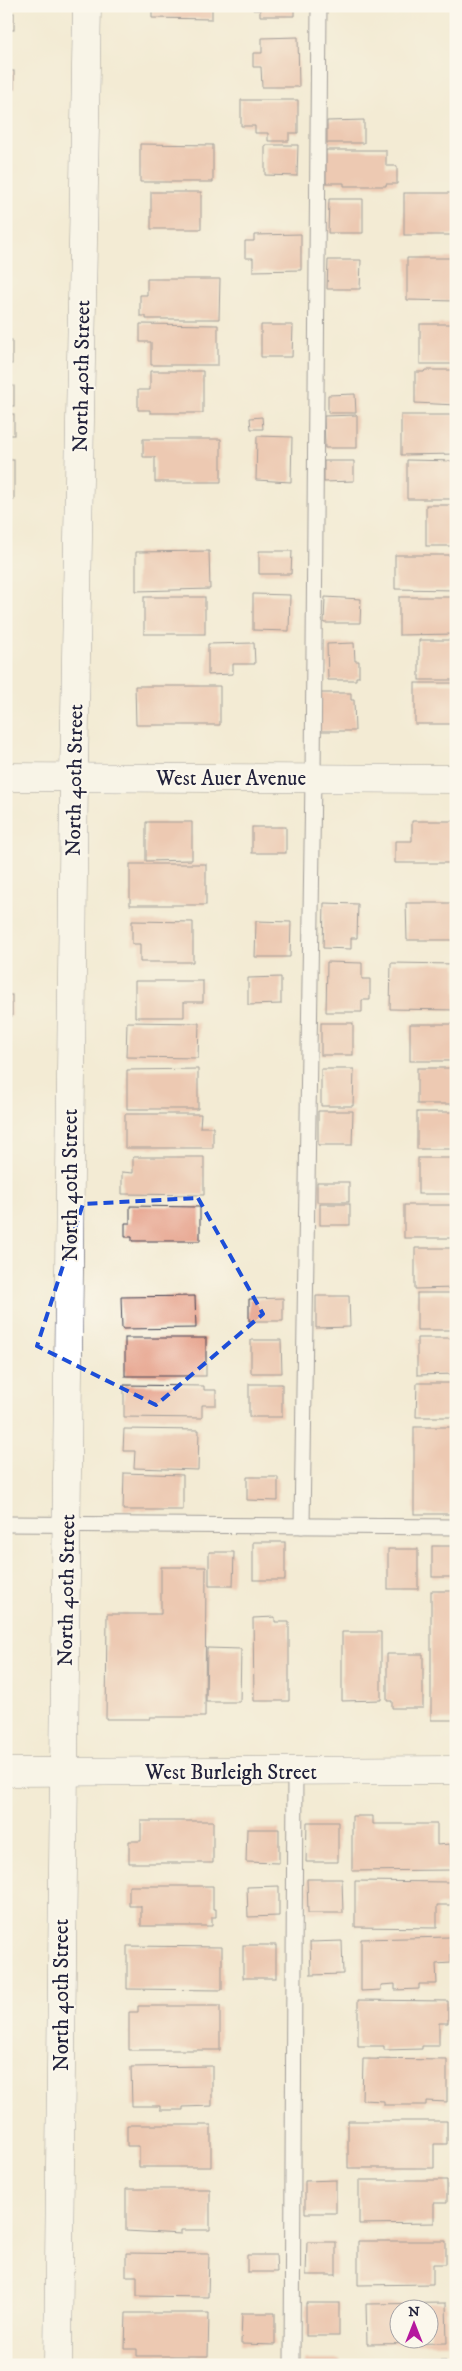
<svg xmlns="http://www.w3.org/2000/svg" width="462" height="2371" viewBox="0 0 462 2371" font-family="'IM FELL DW Pica',serif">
<rect width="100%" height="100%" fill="#fbf7ec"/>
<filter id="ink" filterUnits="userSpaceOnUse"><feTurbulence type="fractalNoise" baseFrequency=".02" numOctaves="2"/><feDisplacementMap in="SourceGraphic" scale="10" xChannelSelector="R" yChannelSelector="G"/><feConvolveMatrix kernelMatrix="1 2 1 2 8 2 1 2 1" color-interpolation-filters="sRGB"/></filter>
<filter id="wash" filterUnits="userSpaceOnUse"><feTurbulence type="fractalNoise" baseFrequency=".0096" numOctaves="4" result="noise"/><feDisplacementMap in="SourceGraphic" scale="20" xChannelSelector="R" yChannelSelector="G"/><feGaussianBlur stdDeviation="1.12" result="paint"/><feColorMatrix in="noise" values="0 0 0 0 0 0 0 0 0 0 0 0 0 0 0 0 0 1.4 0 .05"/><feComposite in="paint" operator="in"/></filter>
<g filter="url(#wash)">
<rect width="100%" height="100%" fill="#f3ebd4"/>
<g id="blocks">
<!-- building -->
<g fill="#e6a18b" fill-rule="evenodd">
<polygon points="152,6 212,6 212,19 152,18"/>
<polygon points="253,6 294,6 294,16 260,16 260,10 253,10"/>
<rect x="6" y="13" width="8" height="17"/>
<polygon points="298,37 299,87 262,87 261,67 253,67 253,53 262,53 262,38"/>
<rect x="6" y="71" width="8" height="18"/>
<polygon points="241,100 298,100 298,133 289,133 289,141 268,141 268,133 255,133 255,126 241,126"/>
<polygon points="364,120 364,143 327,143 327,121"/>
<polygon points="140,144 213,145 213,182 140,182"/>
<polygon points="265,145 298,145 297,176 265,175"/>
<polygon points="326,150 386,150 386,166 397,166 397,184 386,184 386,186 344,186 344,183 326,183"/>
<rect x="6" y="191" width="5" height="19"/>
<rect x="151" y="192" width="50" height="37"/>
<rect x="404" y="193" width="52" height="42"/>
<polygon points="329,199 363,199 363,233 328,233"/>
<rect x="6" y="234" width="5" height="21"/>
<polygon points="301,234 301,270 253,271 253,258 245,258 245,241 254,241 254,235"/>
<polygon points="407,258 456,258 456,301 407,300"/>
<polygon points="328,260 361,260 360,289 327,289"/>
<polygon points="147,279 220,279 219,319 146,319 146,316 140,316 140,295 147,295"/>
<polygon points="140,324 218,325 218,365 151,365 151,342 140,342"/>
<rect x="420" y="324" width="36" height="40"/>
<polygon points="261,325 293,325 292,357 261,357"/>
<rect x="6" y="340" width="6" height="24"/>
<polygon points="425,370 456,370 456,405 415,403 415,372 424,372"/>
<polygon points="150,371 203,371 203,413 150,413 150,410 138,410 138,390 150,390"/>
<rect x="6" y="386" width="8" height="20"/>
<polygon points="355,394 356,413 328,413 328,395"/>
<rect x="6" y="414" width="8" height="21"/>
<polygon points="357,415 357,448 325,448 324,416"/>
<polygon points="401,415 456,415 456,454 401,455"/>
<polygon points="262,417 263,429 251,429 250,418"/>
<polygon points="257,436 292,437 291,482 256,480"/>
<polygon points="143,439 221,439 221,482 155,482 155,457 143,457"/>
<rect x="6" y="460" width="8" height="40"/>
<polygon points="407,460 456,461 456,499 407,499"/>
<polygon points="324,461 354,461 354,481 324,482"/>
<rect x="426" y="505" width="30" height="41"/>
<polygon points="209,551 210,589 136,591 136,552"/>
<polygon points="259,551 292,551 291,574 259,574"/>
<polygon points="395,555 456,555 456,590 395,589"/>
<polygon points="253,594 290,595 289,631 253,630"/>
<rect x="144" y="597" width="61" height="37"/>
<polygon points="325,597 361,599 360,623 324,623"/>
<polygon points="399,597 456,597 456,634 399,635"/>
<rect x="419" y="640" width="37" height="40"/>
<polygon points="254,643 255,664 233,664 233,674 208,675 208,644"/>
<polygon points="354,643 355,661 359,661 359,677 356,677 356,680 328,680 327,644"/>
<rect x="415" y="683" width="41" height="41"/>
<polygon points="135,686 220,686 220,725 136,725"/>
<polygon points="319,693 351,693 351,700 354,700 355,731 317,731"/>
<polygon points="412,821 456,821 456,863 395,863 395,841 412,841"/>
<polygon points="146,822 192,822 192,860 146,861"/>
<rect x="252" y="827" width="34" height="26"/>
<rect x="130" y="864" width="76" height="41"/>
<polygon points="324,903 358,904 357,938 351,938 351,949 323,948"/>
<polygon points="406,903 456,903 456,940 407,940"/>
<polygon points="132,921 193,922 193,962 140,962 140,944 132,944"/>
<polygon points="256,921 291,922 290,957 255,957"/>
<polygon points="327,962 362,963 362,979 370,979 370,1000 362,1000 362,1012 326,1012"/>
<polygon points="391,963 456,964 456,1010 390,1009"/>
<polygon points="281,977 281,1004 248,1005 248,978"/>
<polygon points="135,981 203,981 203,1002 184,1002 184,1017 135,1017"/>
<rect x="6" y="995" width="6" height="21"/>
<polygon points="127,1022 199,1023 198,1058 126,1057"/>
<rect x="321" y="1023" width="32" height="32"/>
<rect x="410" y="1024" width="46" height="37"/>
<rect x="417" y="1068" width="39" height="36"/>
<polygon points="198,1069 198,1109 127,1109 127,1070"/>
<polygon points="321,1069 354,1069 353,1106 321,1106"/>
<polygon points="318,1111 353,1111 352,1145 318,1145"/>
<rect x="417" y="1112" width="39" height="37"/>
<polygon points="125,1114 201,1114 200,1127 213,1127 213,1148 125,1148"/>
<polygon points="133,1157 204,1157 204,1195 122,1194 122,1172 133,1173"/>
<rect x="418" y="1158" width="38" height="36"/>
<rect x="317" y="1182" width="32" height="20"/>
<rect x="320" y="1204" width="30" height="21"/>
<rect x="404" y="1205" width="52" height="33"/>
<polygon points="130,1206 200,1207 200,1241 132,1241 132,1237 125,1237 125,1223 130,1223"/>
<polygon points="415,1248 456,1248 456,1288 415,1289"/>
<rect x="417" y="1293" width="39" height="37"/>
<polygon points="195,1296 196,1328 122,1329 121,1297"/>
<polygon points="316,1296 349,1296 350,1327 316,1328"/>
<polygon points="283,1298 283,1321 249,1321 249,1299"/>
<rect x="125" y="1338" width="81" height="38"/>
<polygon points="417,1338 456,1338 456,1374 417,1375"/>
<polygon points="251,1340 281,1340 282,1373 251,1373"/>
<polygon points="417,1383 456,1383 456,1417 416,1417"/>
<rect x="249" y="1384" width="33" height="33"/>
<polygon points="124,1385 204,1386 204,1390 216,1390 216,1405 202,1405 202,1418 124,1417"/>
<rect x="414" y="1427" width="42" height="87"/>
<polygon points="124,1429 199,1430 198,1470 134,1468 135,1451 123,1451"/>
<polygon points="124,1473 183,1475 183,1510 123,1510"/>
<polygon points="247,1477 278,1477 278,1501 247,1500"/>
<rect x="253" y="1542" width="32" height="38"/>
<rect x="432" y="1546" width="24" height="31"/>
<rect x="388" y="1549" width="30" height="40"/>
<polygon points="209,1552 234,1552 233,1586 209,1586"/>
<polygon points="161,1567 206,1567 205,1717 150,1717 150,1719 106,1719 107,1614 161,1614"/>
<rect x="431" y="1591" width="25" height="129"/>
<polygon points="275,1617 275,1622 289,1622 289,1701 254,1701 253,1618"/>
<polygon points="342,1632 381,1632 381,1700 342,1701"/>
<polygon points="207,1648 241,1649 240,1702 206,1702"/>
<polygon points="387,1654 423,1654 423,1708 392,1708 392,1701 387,1701"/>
<polygon points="352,1816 373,1816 373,1824 437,1824 437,1845 450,1844 451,1870 352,1871"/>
<polygon points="141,1821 213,1821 213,1863 129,1863 129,1841 141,1841"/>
<polygon points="307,1822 338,1822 338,1862 306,1862"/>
<polygon points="247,1829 279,1829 279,1863 246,1862"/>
<polygon points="307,1879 342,1879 343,1913 308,1913"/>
<polygon points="355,1881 451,1882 451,1905 437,1905 437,1928 355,1927"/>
<polygon points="129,1886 213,1886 213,1909 216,1909 216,1917 212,1917 212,1926 141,1926 141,1906 129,1906"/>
<polygon points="279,1886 279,1916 248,1917 247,1887"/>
<polygon points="450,1937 451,1963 436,1964 437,1984 419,1984 419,1989 395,1990 395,1984 381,1985 381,1990 361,1991 361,1939"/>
<polygon points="342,1941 343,1974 311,1975 310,1942"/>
<rect x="243" y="1945" width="33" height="33"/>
<polygon points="127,1946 222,1947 222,1990 127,1989"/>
<polygon points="358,2000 448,2001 448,2023 439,2023 439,2046 422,2046 422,2049 384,2050 384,2046 358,2046"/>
<polygon points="138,2006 220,2006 220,2050 129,2050 129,2012 138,2012"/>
<polygon points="363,2059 447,2060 447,2102 426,2101 426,2105 384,2105 384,2101 362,2100"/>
<polygon points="212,2066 212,2106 183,2107 183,2110 160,2110 160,2106 132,2106 131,2067"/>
<polygon points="348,2121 447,2121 447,2144 434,2144 434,2168 348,2168"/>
<polygon points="127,2125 211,2125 211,2167 139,2167 139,2146 127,2146"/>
<polygon points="336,2180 336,2213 305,2213 305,2181"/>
<polygon points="359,2180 447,2180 447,2203 434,2203 434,2223 359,2224"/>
<polygon points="126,2189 210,2189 210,2230 181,2230 181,2234 126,2231"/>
<polygon points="358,2241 446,2241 446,2264 433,2264 433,2284 358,2285"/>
<polygon points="307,2242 336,2242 336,2275 306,2275"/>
<polygon points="126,2253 209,2254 208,2297 137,2296 137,2276 126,2276"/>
<polygon points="247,2255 276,2255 277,2272 247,2272"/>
<rect x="306" y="2303" width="33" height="33"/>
<path d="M446 2303 447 2343 367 2344 366 2304ZM400 2308H430V2338H400Z"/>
<polygon points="126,2313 209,2313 208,2356 137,2356 137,2349 125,2349"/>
<polygon points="242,2313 275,2313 275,2345 241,2344"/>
<rect x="304" y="2360" width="36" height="5"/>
<polygon points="446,2361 446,2365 350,2365 350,2362"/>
</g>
</g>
</g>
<g filter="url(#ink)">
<use href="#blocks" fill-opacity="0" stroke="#414052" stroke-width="1"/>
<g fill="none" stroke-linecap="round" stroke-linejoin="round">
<!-- lane casing -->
<g stroke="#414052" stroke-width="17">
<g id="lane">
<polyline points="6,1524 456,1527"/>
<polyline points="302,1526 313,778 319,6"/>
<polyline points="292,2365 295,1771"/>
</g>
</g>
<!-- street casing -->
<g stroke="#414052" stroke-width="29">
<g id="street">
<polyline points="6,777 456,779"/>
<polyline points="58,2365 74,776 87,6"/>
</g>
</g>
<!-- secondary casing -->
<g stroke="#414052" stroke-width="29">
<polyline id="secondary" points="6,1772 456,1770"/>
</g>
<!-- lane -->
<use href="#lane" stroke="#fff" stroke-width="15"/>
<!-- street -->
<use href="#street" stroke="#fff" stroke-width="28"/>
<!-- secondary -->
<use href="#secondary" stroke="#fff" stroke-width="28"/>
</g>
</g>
<!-- marked area -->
<path d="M0 0H462V2371H0ZM198 1198 263 1314 156 1405 37 1346 83 1204Z" fill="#f3ebd4" fill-opacity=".55" fill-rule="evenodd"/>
<path fill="none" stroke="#1d4ed8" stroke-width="4" stroke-dasharray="10 6" stroke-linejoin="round" d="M198 1198 263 1314 156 1405 37 1346 83 1204Z"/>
<g text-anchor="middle" stroke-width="4" stroke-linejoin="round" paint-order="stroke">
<!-- street labels -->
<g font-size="21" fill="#22223b" stroke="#fbf7ec">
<text transform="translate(81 376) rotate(-89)" y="7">North 40th Street</text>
<text x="231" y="785">West Auer Avenue</text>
<text transform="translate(74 780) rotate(-89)" y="7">North 40th Street</text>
<text transform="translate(70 1185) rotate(-90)" y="7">North 40th Street</text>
<text transform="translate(66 1590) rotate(-89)" y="7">North 40th Street</text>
<text x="231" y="1779">West Burleigh Street</text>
<text transform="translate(61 1995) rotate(-90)" y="7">North 40th Street</text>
</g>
</g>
<!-- margin -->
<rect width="462" height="2371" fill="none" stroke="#fbf7ec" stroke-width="25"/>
<!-- north arrow -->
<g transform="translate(414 2324)"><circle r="24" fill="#fbf7ec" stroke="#a4a2a5"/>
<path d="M0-4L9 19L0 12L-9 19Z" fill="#b5179e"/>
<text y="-8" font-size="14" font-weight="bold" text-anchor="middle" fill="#22223b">N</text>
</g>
</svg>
